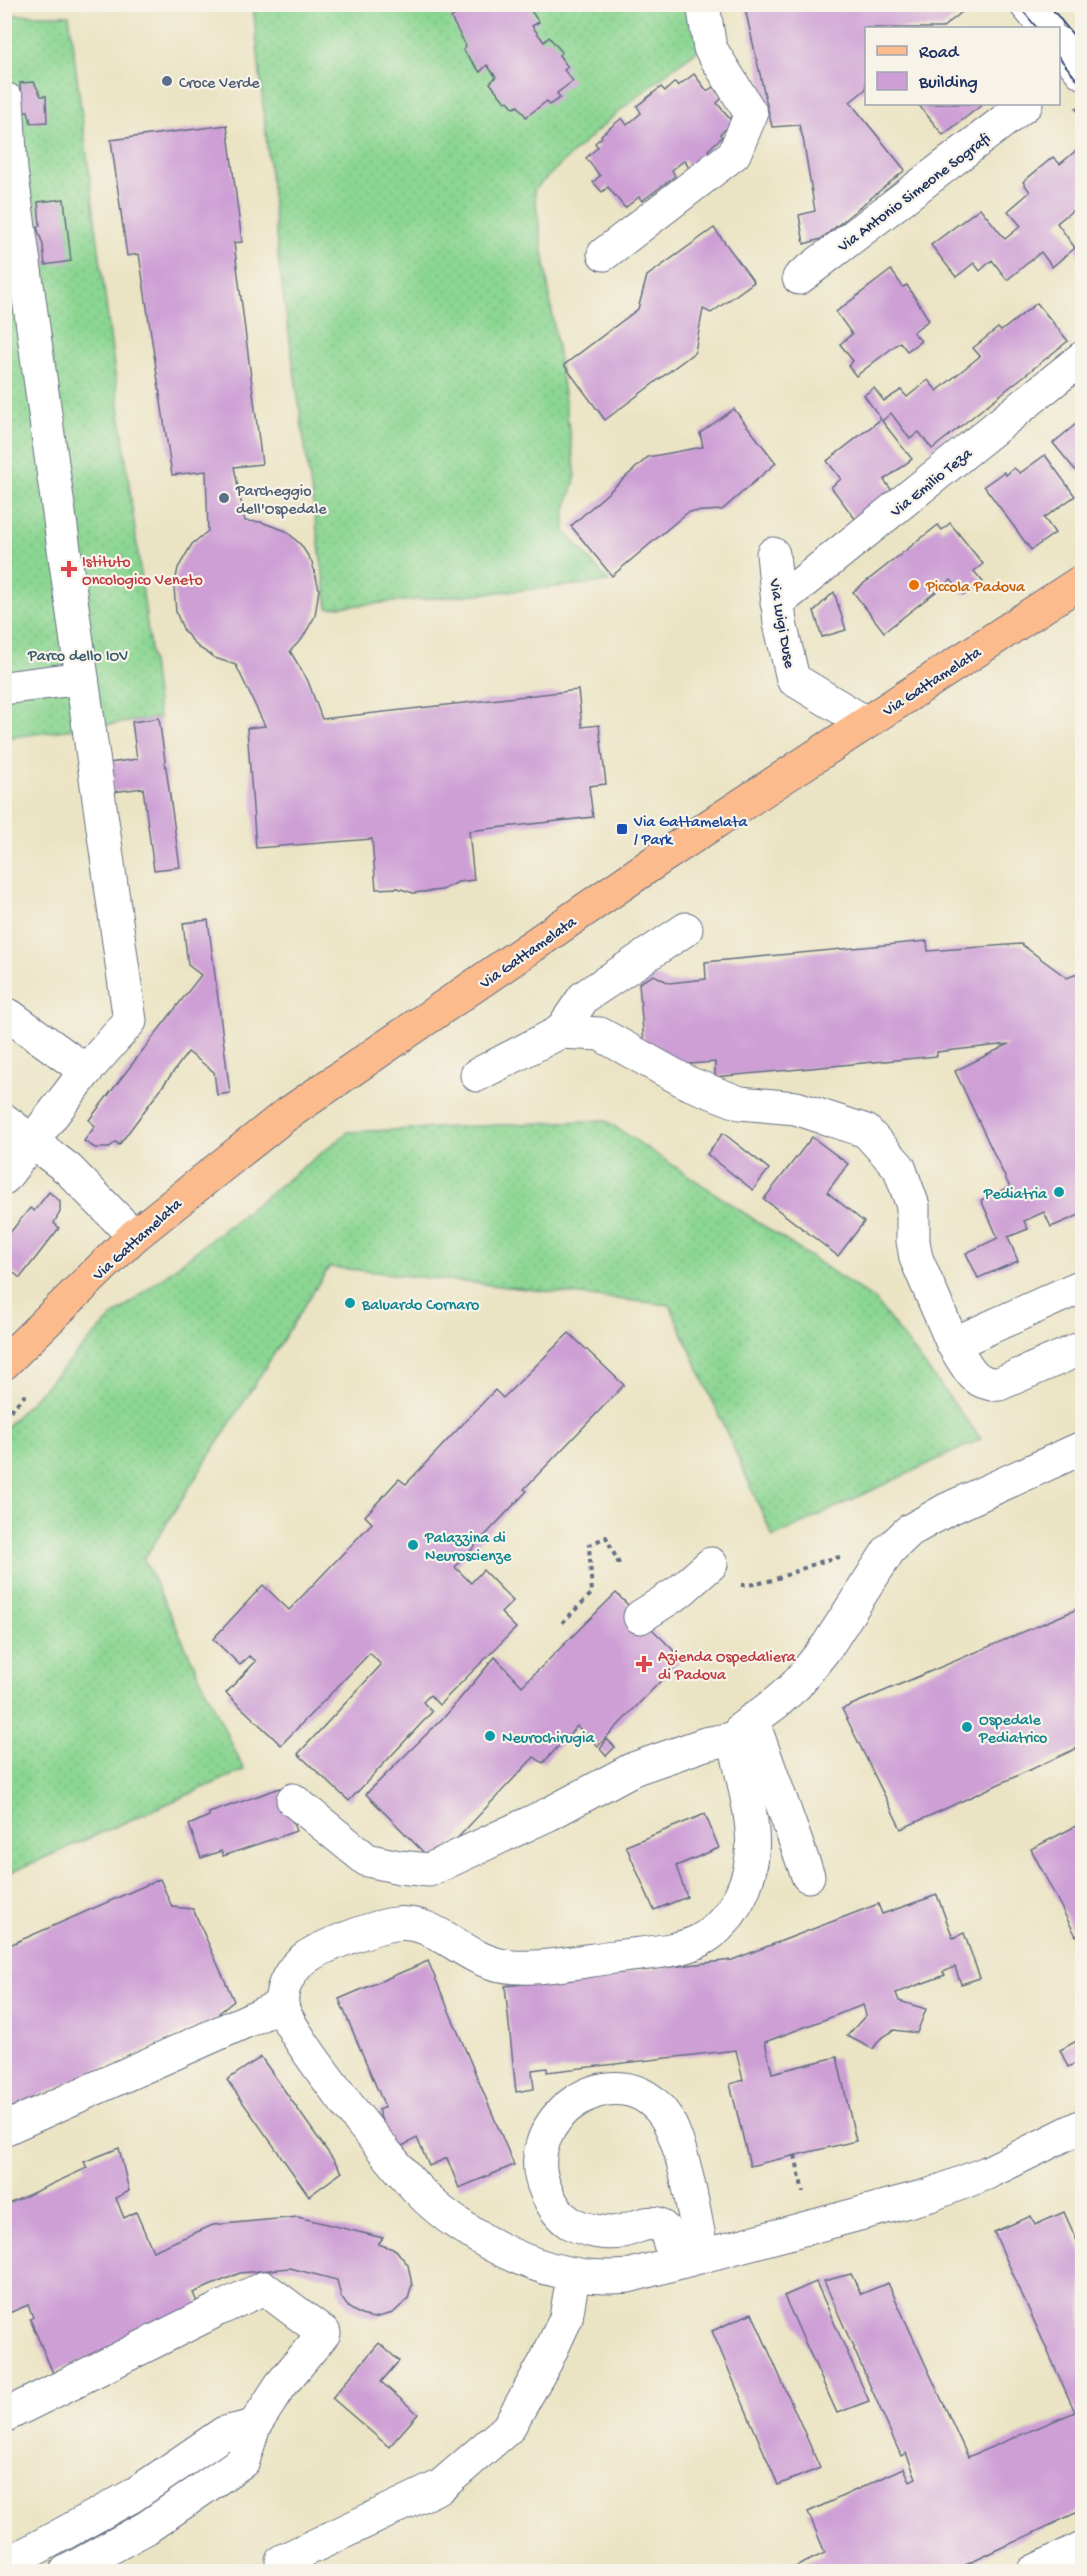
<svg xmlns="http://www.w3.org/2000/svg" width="1087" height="2576" viewBox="0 0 1087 2576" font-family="'Gochi Hand',sans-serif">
<defs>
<pattern id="grass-dots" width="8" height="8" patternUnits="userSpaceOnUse" patternTransform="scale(1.5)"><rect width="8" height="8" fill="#8bd692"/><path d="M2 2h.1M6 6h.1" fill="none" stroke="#77b880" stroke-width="1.8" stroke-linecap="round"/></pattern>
</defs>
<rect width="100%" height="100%" fill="#f7f3e8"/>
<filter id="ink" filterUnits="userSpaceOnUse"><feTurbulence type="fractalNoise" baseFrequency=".0167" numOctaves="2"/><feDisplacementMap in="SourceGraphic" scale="12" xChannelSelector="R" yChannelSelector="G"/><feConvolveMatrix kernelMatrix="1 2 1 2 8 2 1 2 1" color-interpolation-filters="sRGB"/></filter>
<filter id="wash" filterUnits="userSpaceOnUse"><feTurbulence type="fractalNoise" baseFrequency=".008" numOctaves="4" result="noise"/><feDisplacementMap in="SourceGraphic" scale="24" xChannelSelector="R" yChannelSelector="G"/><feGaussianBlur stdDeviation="1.35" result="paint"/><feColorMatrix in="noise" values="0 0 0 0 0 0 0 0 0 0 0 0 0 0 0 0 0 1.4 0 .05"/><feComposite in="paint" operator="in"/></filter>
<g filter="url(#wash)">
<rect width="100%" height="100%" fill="#ebe4c4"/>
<!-- grass -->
<g fill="url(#grass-dots)" stroke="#538278" stroke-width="1.5">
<path d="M253 5H697L700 49C639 91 586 139 534 190L576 476 565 512V531L609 582 328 608 279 265Z"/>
<polygon points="4,15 69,15 159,718 5,738"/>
<polygon points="605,1120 875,1300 981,1439 773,1537 670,1305 329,1267 144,1559 244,1770 5,1875 5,1428 111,1318 348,1132"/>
</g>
<g id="blocks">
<!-- building -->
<g fill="#cd9fd5">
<polygon points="468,4 526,4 539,22 532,26 544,42 549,37 562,52 559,55 568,67 564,70 573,81 557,93 560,98 549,105 547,101 526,117 518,106 514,108 508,101 505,102 490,83 496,77 487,65 480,72 463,50 466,46 451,18"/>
<polygon points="744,4 850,4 851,9 857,4 972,4 942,28 866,28 866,89 850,102 905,170 821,239 804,244 799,215 815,211 803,138 799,125 772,127"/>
<polygon points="694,74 707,91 713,87 722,98 717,103 733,123 720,134 722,137 708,150 710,153 689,169 685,160 672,170 675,176 642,201 639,197 625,208 608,187 602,192 593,182 600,176 586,158 598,147 595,143 602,137 601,135 622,118 627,125 641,113 637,106 661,87 665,91 675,82 678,86"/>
<polygon points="34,82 41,96 46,96 47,122 31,123 28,111 22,111 20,83"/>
<polygon points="918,104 983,104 943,135"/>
<polygon points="227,125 242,242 234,243 262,464 234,467 245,521 261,522 286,531 301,545 312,562 319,589 315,616 302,639 290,651 308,681 322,719 578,690 582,727 599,725 606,784 589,786 593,817 469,831 474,880 458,882 442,890 413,893 398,888 376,889 372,839 256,848 247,728 265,726 236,665 215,658 198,647 184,631 176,612 174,587 178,568 192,544 208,531 206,471 172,475 139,254 127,256 111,140"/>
<polygon points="1079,148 1082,152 1082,203 1057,223 1075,248 1082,241 1082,257 1075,248 1052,267 1041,252 1007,280 992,260 980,271 974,263 956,277 931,245 980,208 1005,239 1021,226 1008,211 1030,192 1023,182 1053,157 1060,164"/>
<polygon points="64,199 71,261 45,265 43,245 37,227 40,225 38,202"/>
<polygon points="714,228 754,282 711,313 703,309 695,352 605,420 564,365 638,309 647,276"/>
<polygon points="891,270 903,287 907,285 929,320 913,332 921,341 907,351 900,342 856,376 848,366 853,361 840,344 852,334 836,312"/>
<polygon points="1037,303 1068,341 932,449 919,432 910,439 891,413 882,421 912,459 884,480 893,492 856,520 831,487 841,479 827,461 881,419 864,395 874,388 884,401 901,390 907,397 928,380 937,391 980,356 973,348 998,328 1001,331"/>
<polygon points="734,409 776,463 722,510 688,512 612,576 571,526 648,457 703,447 700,433"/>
<polygon points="1082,419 1082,466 1076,471 1053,443"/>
<polygon points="1045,455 1075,496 1044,518 1055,533 1031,550 984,486 1004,472 1006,475 1014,468 1020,473"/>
<polygon points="950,523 983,564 974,571 983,582 964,595 951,580 884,632 853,592 938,525 942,530"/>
<polygon points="834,592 846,630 822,637 814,611"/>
<polygon points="159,718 180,867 154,870 143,788 113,792 109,763 137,759 132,722"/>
<polygon points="208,920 230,1093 217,1095 214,1072 188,1052 119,1145 116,1142 108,1148 95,1148 84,1141 95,1126 89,1120 201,975 188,965 183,923"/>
<polygon points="927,941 928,951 1021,944 1067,978 1082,972 1082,1214 1051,1227 1044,1212 1024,1221 1028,1229 1008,1237 1018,1261 978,1278 966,1253 998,1238 981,1200 1009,1187 1013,1194 955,1071 1009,1044 937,1052 937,1056 715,1077 715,1062 678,1065 644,1044 639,983 654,975 669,983 706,979 705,962"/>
<polygon points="723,1133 769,1169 753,1190 707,1154"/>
<polygon points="812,1137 848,1164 827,1192 864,1222 838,1256 764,1199"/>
<polygon points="49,1192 60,1201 60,1212 54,1223 59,1228 20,1278 4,1265 4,1240 30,1208 34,1211"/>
<polygon points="569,1333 624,1385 524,1489 527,1491 455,1567 471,1583 483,1570 513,1601 501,1613 516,1628 439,1705 430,1695 423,1702 432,1712 349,1801 298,1754 381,1665 370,1653 281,1745 226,1693 256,1661 249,1656 240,1665 213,1639 263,1585 289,1610 372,1523 365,1516 399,1479 406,1484 495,1390 503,1398"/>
<polygon points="616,1593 682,1659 598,1746 577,1726 543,1763 534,1757 434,1863 366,1794 448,1713 495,1657 522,1686"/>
<polygon points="1082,1607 1082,1746 901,1829 842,1709"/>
<polygon points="607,1739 615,1747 606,1756 600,1749"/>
<polygon points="280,1788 296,1831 223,1856 221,1851 201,1858 189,1825 209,1816 209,1813"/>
<polygon points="705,1814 719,1848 676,1866 687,1897 654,1910 626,1846"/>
<polygon points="1082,1823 1082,1932 1076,1936 1031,1849"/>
<polygon points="160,1879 172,1907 193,1909 234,2001 219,2013 222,2016 5,2110 5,1947"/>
<polygon points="937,1895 953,1938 964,1933 980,1978 961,1984 955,1967 943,1972 945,1975 896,1993 899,2001 926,2009 917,2033 894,2030 880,2039 873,2049 847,2036 866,2015 863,2005 765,2042 772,2073 837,2057 856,2141 750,2166 730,2084 743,2080 736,2050 547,2072 547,2068 532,2070 534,2089 516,2092 505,1986 732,1960 878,1904 882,1914"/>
<polygon points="428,1961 514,2165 459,2188 447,2158 429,2166 417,2138 393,2151 378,2110 385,2107 339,1999"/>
<polygon points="1082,2038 1082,2060 1068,2067 1060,2050"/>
<polygon points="261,2057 342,2172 309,2196 227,2080"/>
<polygon points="119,2148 129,2191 116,2198 124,2218 136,2212 153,2251 213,2225 298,2217 383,2238 378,2244 396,2250 408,2265 412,2285 408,2299 393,2313 374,2318 361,2315 349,2308 341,2297 337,2280 290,2268 240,2273 193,2293 201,2311 53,2373 30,2319 33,2317 28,2305 4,2315 4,2206 87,2168 84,2162"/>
<polygon points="1064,2212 1082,2252 1082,2510 953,2571 787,2571 825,2553 808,2512 904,2468 910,2481 916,2478 906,2453 901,2456 824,2281 851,2274 861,2294 888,2283 968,2457 1075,2412 994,2232 1031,2216 1035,2225"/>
<polygon points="816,2282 869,2401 837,2413 784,2296"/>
<polygon points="752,2313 820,2468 778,2485 712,2331"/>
<polygon points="379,2343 399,2361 381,2382 418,2414 389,2447 332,2398"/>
</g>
</g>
</g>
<g filter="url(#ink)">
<use href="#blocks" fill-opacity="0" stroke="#646e82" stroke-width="1.5"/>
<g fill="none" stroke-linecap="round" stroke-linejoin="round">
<!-- minor casing -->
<g stroke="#646e82" stroke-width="35">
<g id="minor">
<polyline points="1026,4 1046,28"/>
<polyline points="1058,43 1082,72"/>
<polyline points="4,100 7,100 11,170 130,1021 86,1071 4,1178"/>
<polyline points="604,254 734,154 751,114 710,48 703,4"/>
<polyline points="799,278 1026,104"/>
<polyline points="773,554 780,623 793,679 866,723"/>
<polyline points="777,603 1082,358"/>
<polyline points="4,688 82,678"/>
<polyline points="4,1022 10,1016 86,1071"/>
<polyline points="560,1032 584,997 686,929"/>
<polyline points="477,1075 560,1032 600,1034 688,1083 740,1103 796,1108 866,1131 899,1167 913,1206 913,1241 916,1258 953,1344"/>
<polyline points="4,1120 68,1169 134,1236"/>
<path d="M1082 1286 953 1344C966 1364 973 1386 999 1384L1082 1348"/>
<path d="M1082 1448 946 1510 909 1531 889 1550 828 1645 796 1685 777 1702 741 1729 737 1738V1750C748 1808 768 1857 732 1910 724 1923 712 1934 699 1941 675 1953 640 1953 614 1957 581 1961 532 1972 500 1965 461 1957 436 1919 395 1924 376 1926 319 1947 304 1959 292 1968 280 1987 282 2004 284 2031 393 2163 417 2189 429 2202 446 2216 461 2226 511 2260 567 2282 628 2276L930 2195 987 2173 1082 2126"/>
<polyline points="640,1617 679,1592 711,1564"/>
<polyline points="752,1720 808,1876"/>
<polyline points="293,1800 367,1860 399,1867 429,1870 549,1814 633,1769 705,1744 737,1738"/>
<polyline points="4,2129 282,2005"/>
<path d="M676 2263 666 2231 658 2224C646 2221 635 2228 623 2231 608 2236 585 2230 570 2223 559 2216 551 2203 546 2191 513 2119 619 2048 665 2116 685 2146 694 2218 703 2256"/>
<polyline points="219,2309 264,2288 324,2333 280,2386 254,2426"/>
<polyline points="4,2416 211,2313"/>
<polyline points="6,2572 24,2555 132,2496 224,2433 254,2426 243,2461 146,2528 66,2572"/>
<polyline points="287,2572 282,2561 441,2486 508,2428 546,2361 566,2318 573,2276"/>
<polyline points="1033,2572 1082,2548"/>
</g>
</g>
<!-- major casing -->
<g stroke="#646e82" stroke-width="35">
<polyline id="major" points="4,1363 134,1236 283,1117 659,859 1082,581"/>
</g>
<!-- path -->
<g stroke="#646e82" stroke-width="4" stroke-dasharray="4.5 4.5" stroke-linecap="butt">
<polyline points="1076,107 1082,116"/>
<polyline points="4,1417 28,1392"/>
<path d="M741 1585C777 1585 805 1563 840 1557"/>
<polyline points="562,1623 592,1593 589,1545 606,1537 621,1568"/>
<polyline points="795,2155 803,2192"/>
</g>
<!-- minor -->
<use href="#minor" stroke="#fff" stroke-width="33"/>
<!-- major -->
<use href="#major" stroke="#fbbb8d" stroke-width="33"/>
<!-- tram -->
<g stroke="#1b2f5e" stroke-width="1.5">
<polyline points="1017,4 1037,28"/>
<polyline points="1048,4 1082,46"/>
<polyline points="1058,56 1082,86"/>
</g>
</g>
</g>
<!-- markers -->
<g fill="#5c6f8a" stroke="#f7f3e8" stroke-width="2">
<circle cx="167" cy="81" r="6"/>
<circle cx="224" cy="498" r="6"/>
</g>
<g fill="#e0444e" stroke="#f7f3e8" stroke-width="2">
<path d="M66 560h6v6h6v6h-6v6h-6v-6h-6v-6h6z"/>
<path d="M641 1655h6v6h6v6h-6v6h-6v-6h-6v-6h6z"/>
</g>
<circle fill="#e8710a" stroke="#f7f3e8" stroke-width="2" cx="914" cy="585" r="6"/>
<rect fill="#1a4fb4" stroke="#f7f3e8" stroke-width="2" x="616" y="823" width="12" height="12" rx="3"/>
<g fill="#0f9aa8" stroke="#f7f3e8" stroke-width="2">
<circle cx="1059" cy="1192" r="6"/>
<circle cx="350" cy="1303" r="6"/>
<circle cx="413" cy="1545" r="6"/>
<circle cx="967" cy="1727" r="6"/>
<circle cx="490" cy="1736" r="6"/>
</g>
<g text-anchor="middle" stroke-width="4.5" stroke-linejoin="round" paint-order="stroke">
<!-- service labels -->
<g font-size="16" fill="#4e5e75" stroke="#f7f3e8" text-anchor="start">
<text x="179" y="87">Croce Verde</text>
<text x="236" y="495">Parcheggio<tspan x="236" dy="18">dell'Ospedale</tspan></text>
</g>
<!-- street labels -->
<g font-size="16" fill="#1b2f5e" stroke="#f7f3e8">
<text transform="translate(913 191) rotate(-37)" y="6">Via Antonio Simeone Sografi</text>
<text transform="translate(930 481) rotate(-39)" y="6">Via Emilio Teza</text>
<text transform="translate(784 623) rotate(80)" y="6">Via Luigi Duse</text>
<text transform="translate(931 680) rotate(-33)" y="6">Via Gattamelata</text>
<text transform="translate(527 951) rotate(-35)" y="6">Via Gattamelata</text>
<text transform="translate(136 1238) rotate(-42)" y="6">Via Gattamelata</text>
</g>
<!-- health labels -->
<g font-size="16" fill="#be3a42" stroke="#f7f3e8" text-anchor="start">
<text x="82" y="566">Istituto<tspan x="82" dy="18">Oncologico Veneto</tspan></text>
<text x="658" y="1661">Azienda Ospedaliera<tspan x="658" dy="18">di Padova</tspan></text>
</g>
<!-- food labels -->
<g font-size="16" fill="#c56008" stroke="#f7f3e8" text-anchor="start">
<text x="926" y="591">Piccola Padova</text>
</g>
<!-- park labels -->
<g font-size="16" fill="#37596b" stroke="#f7f3e8">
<text x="78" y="660">Parco dello IOV</text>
</g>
<!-- transit labels -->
<g font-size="16" fill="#164399" stroke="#f7f3e8" text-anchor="start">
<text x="634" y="826">Via Gattamelata<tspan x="634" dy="18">/ Park</tspan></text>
</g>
<!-- culture labels -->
<g font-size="16" fill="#0d838f" stroke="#f7f3e8" text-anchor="start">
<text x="1047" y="1198" text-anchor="end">Pediatria</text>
<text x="362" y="1309">Baluardo Cornaro</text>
<text x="425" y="1542">Palazzina di<tspan x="425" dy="18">Neuroscienze</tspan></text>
<text x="979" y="1724">Ospedale<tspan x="979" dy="18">Pediatrico</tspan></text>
<text x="502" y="1742">Neurochirugia</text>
</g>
</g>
<!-- margin -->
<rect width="1087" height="2576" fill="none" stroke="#f7f3e8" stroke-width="24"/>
<!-- legend -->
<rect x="865" y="27" width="195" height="78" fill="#f7f3e8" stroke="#9fa5b1" stroke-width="1.5"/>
<rect x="877" y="46" width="30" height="9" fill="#fbbb8d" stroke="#9fa5b1" stroke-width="1.5"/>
<text x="919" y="57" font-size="18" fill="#1b2f5e">Road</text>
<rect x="877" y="72" width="30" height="18" fill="#cd9fd5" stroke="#9fa5b1" stroke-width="1.5"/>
<text x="919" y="87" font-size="18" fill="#1b2f5e">Building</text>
</svg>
